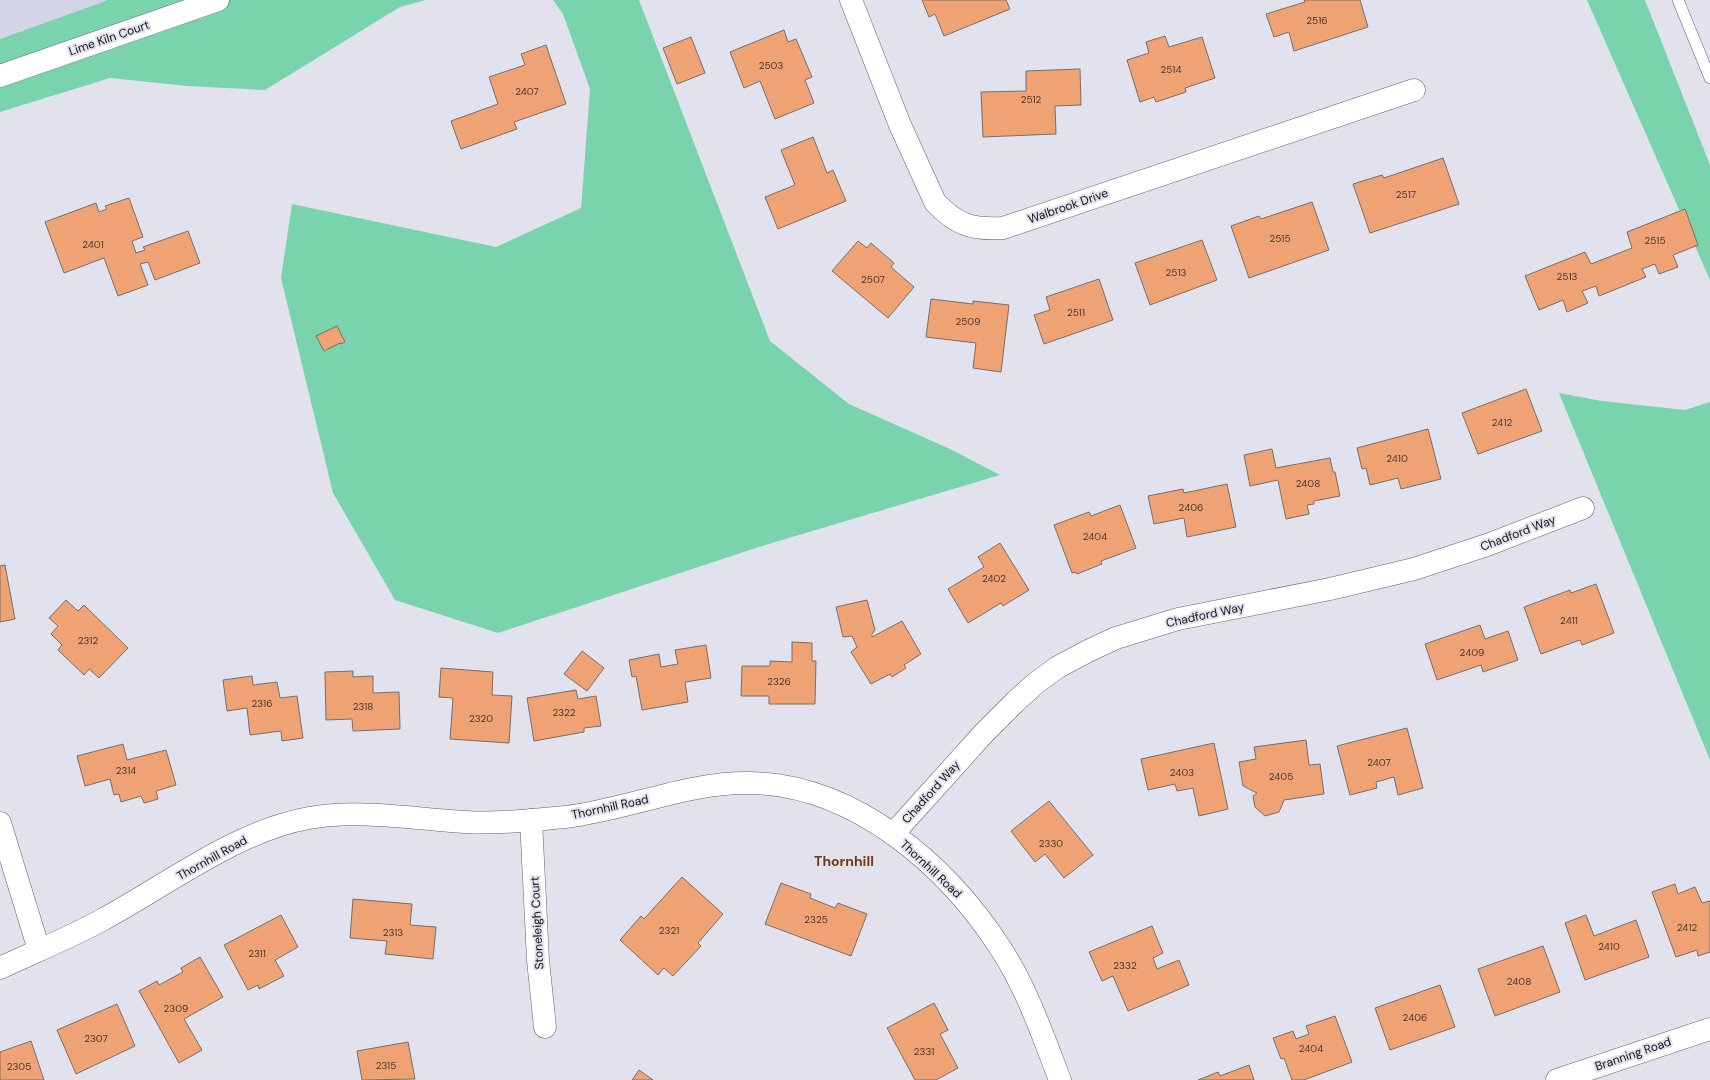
<svg xmlns="http://www.w3.org/2000/svg" width="1710" height="1080" viewBox="0 0 1710 1080" font-family="'DM Sans',sans-serif">
<rect width="100%" height="100%" fill="#e1e2ed"/>
<!-- built -->
<polygon fill="#d4d4e7" points="0,0 108,0 0,39"/>
<!-- green -->
<g fill="#79d4ae">
<polygon points="108,0 426,0 400,7 265,90 187,86 110,78 0,112 0,39"/>
<polygon points="553,0 639,0 770,341 849,404 950,449 1000,475 759,547 498,633 395,600 333,493 281,278 292,204 496,247 581,208 590,89 563,14"/>
<polygon points="1587,0 1645,0 1710,165 1710,280"/>
<polygon points="1559,393 1602,401 1685,410 1710,402 1710,760"/>
</g>
<!-- building -->
<g fill="#efa374" stroke="#786e68">
<polygon points="922,0 1006,0 1010,9 944,36 935,14 929,17"/>
<polygon points="1304,0 1360,0 1368,27 1294,51 1289,32 1274,37 1266,14 1305,2"/>
<polygon points="784,30 788,42 796,39 812,77 805,80 814,103 775,119 760,81 744,88 730,52"/>
<polygon points="1165,36 1169,47 1202,37 1215,78 1185,88 1186,92 1156,102 1154,97 1140,102 1127,60 1149,53 1146,42"/>
<polygon points="691,37 705,73 677,84 663,48"/>
<polygon points="546,45 566,104 514,122 517,129 461,149 451,121 498,104 489,77 525,65 521,54"/>
<polygon points="1080,69 1081,105 1055,106 1056,134 983,137 981,92 1026,91 1026,71"/>
<polygon points="813,137 827,173 833,170 846,201 778,229 765,197 795,185 781,150"/>
<polygon points="1443,158 1459,204 1370,233 1353,184 1382,175 1384,178"/>
<polygon points="129,198 143,237 132,241 136,253 145,250 143,247 188,231 200,263 155,280 148,262 140,264 148,285 118,296 104,258 64,273 45,222 96,203 99,212 107,209 105,206"/>
<polygon points="1312,202 1329,250 1249,278 1231,226 1259,216 1261,219"/>
<polygon points="1685,209 1698,245 1673,255 1678,267 1659,274 1655,264 1642,269 1646,277 1599,296 1596,286 1582,291 1588,303 1567,312 1563,300 1539,310 1525,276 1585,252 1591,264 1632,248 1627,232"/>
<polygon points="1202,240 1217,280 1150,305 1135,263"/>
<polygon points="858,241 867,248 871,243 894,263 891,267 914,287 888,318 832,271"/>
<polygon points="1099,279 1113,320 1044,344 1034,315 1050,310 1046,297"/>
<polygon points="931,299 973,304 973,301 1009,305 1001,372 973,368 976,343 926,337"/>
<polygon points="337,326 345,342 341,344 340,343 324,351 316,336"/>
<polygon points="1526,389 1542,431 1478,454 1462,413"/>
<polygon points="1428,429 1441,479 1401,489 1398,478 1370,485 1366,468 1362,469 1357,448"/>
<polygon points="1272,449 1276,468 1330,458 1333,472 1335,472 1340,496 1314,501 1314,504 1307,505 1309,514 1286,519 1278,480 1250,486 1244,455"/>
<polygon points="1227,484 1236,527 1187,537 1184,518 1154,524 1148,496 1183,489 1184,493"/>
<polygon points="1120,505 1136,548 1101,561 1102,564 1077,574 1076,572 1072,573 1054,525 1089,512 1091,516"/>
<polygon points="1000,543 1029,590 1003,606 1001,603 968,623 948,589 984,567 978,557"/>
<polygon points="5,565 15,619 0,622 0,566"/>
<polygon points="1596,584 1614,633 1582,645 1580,640 1541,654 1524,607 1570,590 1571,593"/>
<polygon points="66,600 78,611 84,605 128,648 99,678 89,669 84,675 58,650 62,645 51,634 58,626 49,618"/>
<polygon points="867,600 875,630 872,634 872,637 902,621 921,654 904,665 906,668 892,677 890,674 871,684 851,652 857,647 852,636 843,637 836,607"/>
<polygon points="1480,625 1485,639 1508,631 1518,660 1483,672 1481,665 1437,680 1425,644"/>
<polygon points="792,642 812,643 812,661 816,661 815,704 769,704 769,696 741,696 742,666 770,666 770,661 792,662"/>
<polygon points="706,645 711,678 685,682 688,702 642,710 636,676 632,677 629,660 659,654 661,667 678,664 675,650"/>
<polygon points="582,651 604,668 587,691 564,674"/>
<polygon points="441,668 493,672 492,695 512,696 509,743 450,739 453,698 439,697"/>
<polygon points="353,671 353,677 373,676 373,693 399,692 400,729 353,731 352,719 326,720 325,672"/>
<polygon points="252,676 253,685 277,682 280,698 297,696 303,738 282,741 281,731 250,735 247,708 227,711 223,680"/>
<polygon points="576,690 578,699 596,696 601,726 584,728 584,732 534,741 527,698"/>
<polygon points="1407,728 1423,788 1398,795 1394,777 1376,782 1377,788 1350,795 1337,746"/>
<polygon points="1306,740 1309,765 1320,764 1324,794 1284,800 1279,812 1265,816 1255,807 1253,796 1257,793 1243,786 1239,762 1256,759 1254,747"/>
<polygon points="1214,743 1228,809 1199,816 1193,788 1177,791 1175,784 1148,790 1141,759"/>
<polygon points="123,744 127,760 166,750 176,785 156,791 158,799 144,803 141,796 121,802 119,794 114,795 110,779 85,786 77,756"/>
<polygon points="1049,801 1093,855 1064,878 1045,854 1035,862 1011,831"/>
<polygon points="682,877 723,914 698,943 701,946 673,976 664,968 658,975 620,940 641,916 644,919"/>
<polygon points="781,883 811,894 810,898 835,908 838,903 867,914 851,956 765,924"/>
<polygon points="1675,884 1678,894 1695,887 1702,903 1710,901 1710,952 1698,956 1697,950 1676,957 1652,892"/>
<polygon points="353,899 412,904 410,925 436,927 433,959 385,954 387,941 350,938"/>
<polygon points="281,915 298,947 275,960 284,976 259,989 258,985 248,990 224,945"/>
<polygon points="1586,915 1594,936 1636,920 1649,957 1585,980 1565,923"/>
<polygon points="1152,926 1163,953 1153,958 1157,969 1179,960 1189,985 1128,1011 1113,976 1102,981 1089,952"/>
<polygon points="1543,946 1560,992 1495,1016 1478,969"/>
<polygon points="200,957 223,997 184,1019 202,1050 179,1063 139,991 157,981 159,985 183,972 181,968"/>
<polygon points="1440,985 1455,1027 1390,1050 1375,1008"/>
<polygon points="934,1003 948,1030 940,1034 958,1068 936,1080 915,1080 887,1028"/>
<polygon points="117,1004 135,1046 76,1074 57,1030"/>
<polygon points="1335,1016 1352,1062 1304,1080 1292,1080 1284,1058 1281,1059 1273,1038 1293,1031 1296,1039 1309,1034 1306,1026"/>
<polygon points="31,1041 44,1080 0,1080 0,1052"/>
<polygon points="408,1042 415,1079 362,1080 357,1051"/>
<polygon points="1249,1065 1254,1080 1198,1080 1218,1072 1220,1076"/>
<polygon points="639,1070 653,1080 632,1080"/>
</g>
<g fill="none" stroke-linecap="round" stroke-linejoin="round">
<!-- service casing -->
<g stroke="#60616a" stroke-width="12">
<polyline id="service" points="1678,0 1710,78"/>
</g>
<!-- minor casing -->
<g stroke="#60616a" stroke-width="23">
<g id="minor">
<path d="M851 0 900 125 935 202C956 225 973 230 1003 228L1414 90"/>
<polyline points="0,76 218,0"/>
<polyline points="531,820 538,960 545,1027"/>
<polyline points="0,823 39,950"/>
<polyline points="893,834 984,733 1016,701 1036,683 1058,667 1088,651 1116,638 1178,619 1330,589 1414,569 1487,545 1583,508"/>
<path d="M0 968C34 952 69 938 102 920 167 885 236 831 309 818 360 809 414 819 465 822 498 824 532 820 565 817 627 810 687 782 749 783 854 784 947 865 1001 949 1027 989 1043 1036 1060 1080"/>
<polyline points="1557,1080 1710,1029"/>
</g>
</g>
<!-- service -->
<use href="#service" stroke="#fff" stroke-width="11"/>
<!-- minor -->
<use href="#minor" stroke="#fff" stroke-width="22"/>
</g>
<g text-anchor="middle" stroke-width="4" stroke-linejoin="round" paint-order="stroke">
<!-- number labels -->
<g font-size="10" fill="#4a372e">
<text x="1317" y="24">2516</text>
<text x="771" y="69">2503</text>
<text x="1171" y="73">2514</text>
<text x="527" y="95">2407</text>
<text x="1031" y="103">2512</text>
<text x="1406" y="198">2517</text>
<text x="1280" y="242">2515</text>
<text x="1655" y="244">2515</text>
<text x="93" y="248">2401</text>
<text x="1176" y="276">2513</text>
<text x="1567" y="280">2513</text>
<text x="873" y="283">2507</text>
<text x="1076" y="316">2511</text>
<text x="968" y="325">2509</text>
<text x="1502" y="426">2412</text>
<text x="1397" y="462">2410</text>
<text x="1308" y="487">2408</text>
<text x="1191" y="511">2406</text>
<text x="1095" y="540">2404</text>
<text x="994" y="582">2402</text>
<text x="1569" y="624">2411</text>
<text x="88" y="644">2312</text>
<text x="1472" y="656">2409</text>
<text x="779" y="685">2326</text>
<text x="262" y="707">2316</text>
<text x="363" y="710">2318</text>
<text x="564" y="716">2322</text>
<text x="481" y="722">2320</text>
<text x="1379" y="766">2407</text>
<text x="126" y="774">2314</text>
<text x="1182" y="776">2403</text>
<text x="1281" y="780">2405</text>
<text x="1051" y="847">2330</text>
<text x="816" y="923">2325</text>
<text x="1687" y="931">2412</text>
<text x="669" y="934">2321</text>
<text x="393" y="936">2313</text>
<text x="1609" y="950">2410</text>
<text x="257" y="957">2311</text>
<text x="1125" y="969">2332</text>
<text x="1519" y="985">2408</text>
<text x="176" y="1012">2309</text>
<text x="1415" y="1021">2406</text>
<text x="96" y="1042">2307</text>
<text x="1311" y="1052">2404</text>
<text x="924" y="1055">2331</text>
<text x="386" y="1069">2315</text>
<text x="19" y="1070">2305</text>
</g>
<!-- street labels -->
<g font-size="12" fill="#131317" stroke="#e1e2ed">
<text transform="translate(109 38) rotate(-19)" y="4">Lime Kiln Court</text>
<text transform="translate(1068 206) rotate(-19)" y="4">Walbrook Drive</text>
<text transform="translate(1518 533) rotate(-21)" y="4">Chadford Way</text>
<text transform="translate(1205 615) rotate(-12)" y="4">Chadford Way</text>
<text transform="translate(931 792) rotate(-48)" y="4">Chadford Way</text>
<text transform="translate(610 807) rotate(-12)" y="4">Thornhill Road</text>
<text transform="translate(212 858) rotate(-29)" y="4">Thornhill Road</text>
<text transform="translate(931 869) rotate(43)" y="4">Thornhill Road</text>
<text transform="translate(537 923) rotate(-93)" y="4">Stoneleigh Court</text>
<text transform="translate(1633 1054) rotate(-19)" y="4">Branning Road</text>
</g>
<!-- quarter labels -->
<g font-size="14" font-weight="bold" fill="#763812" stroke="#e1e2ed">
<text x="844" y="866">Thornhill</text>
</g>
</g>
</svg>
